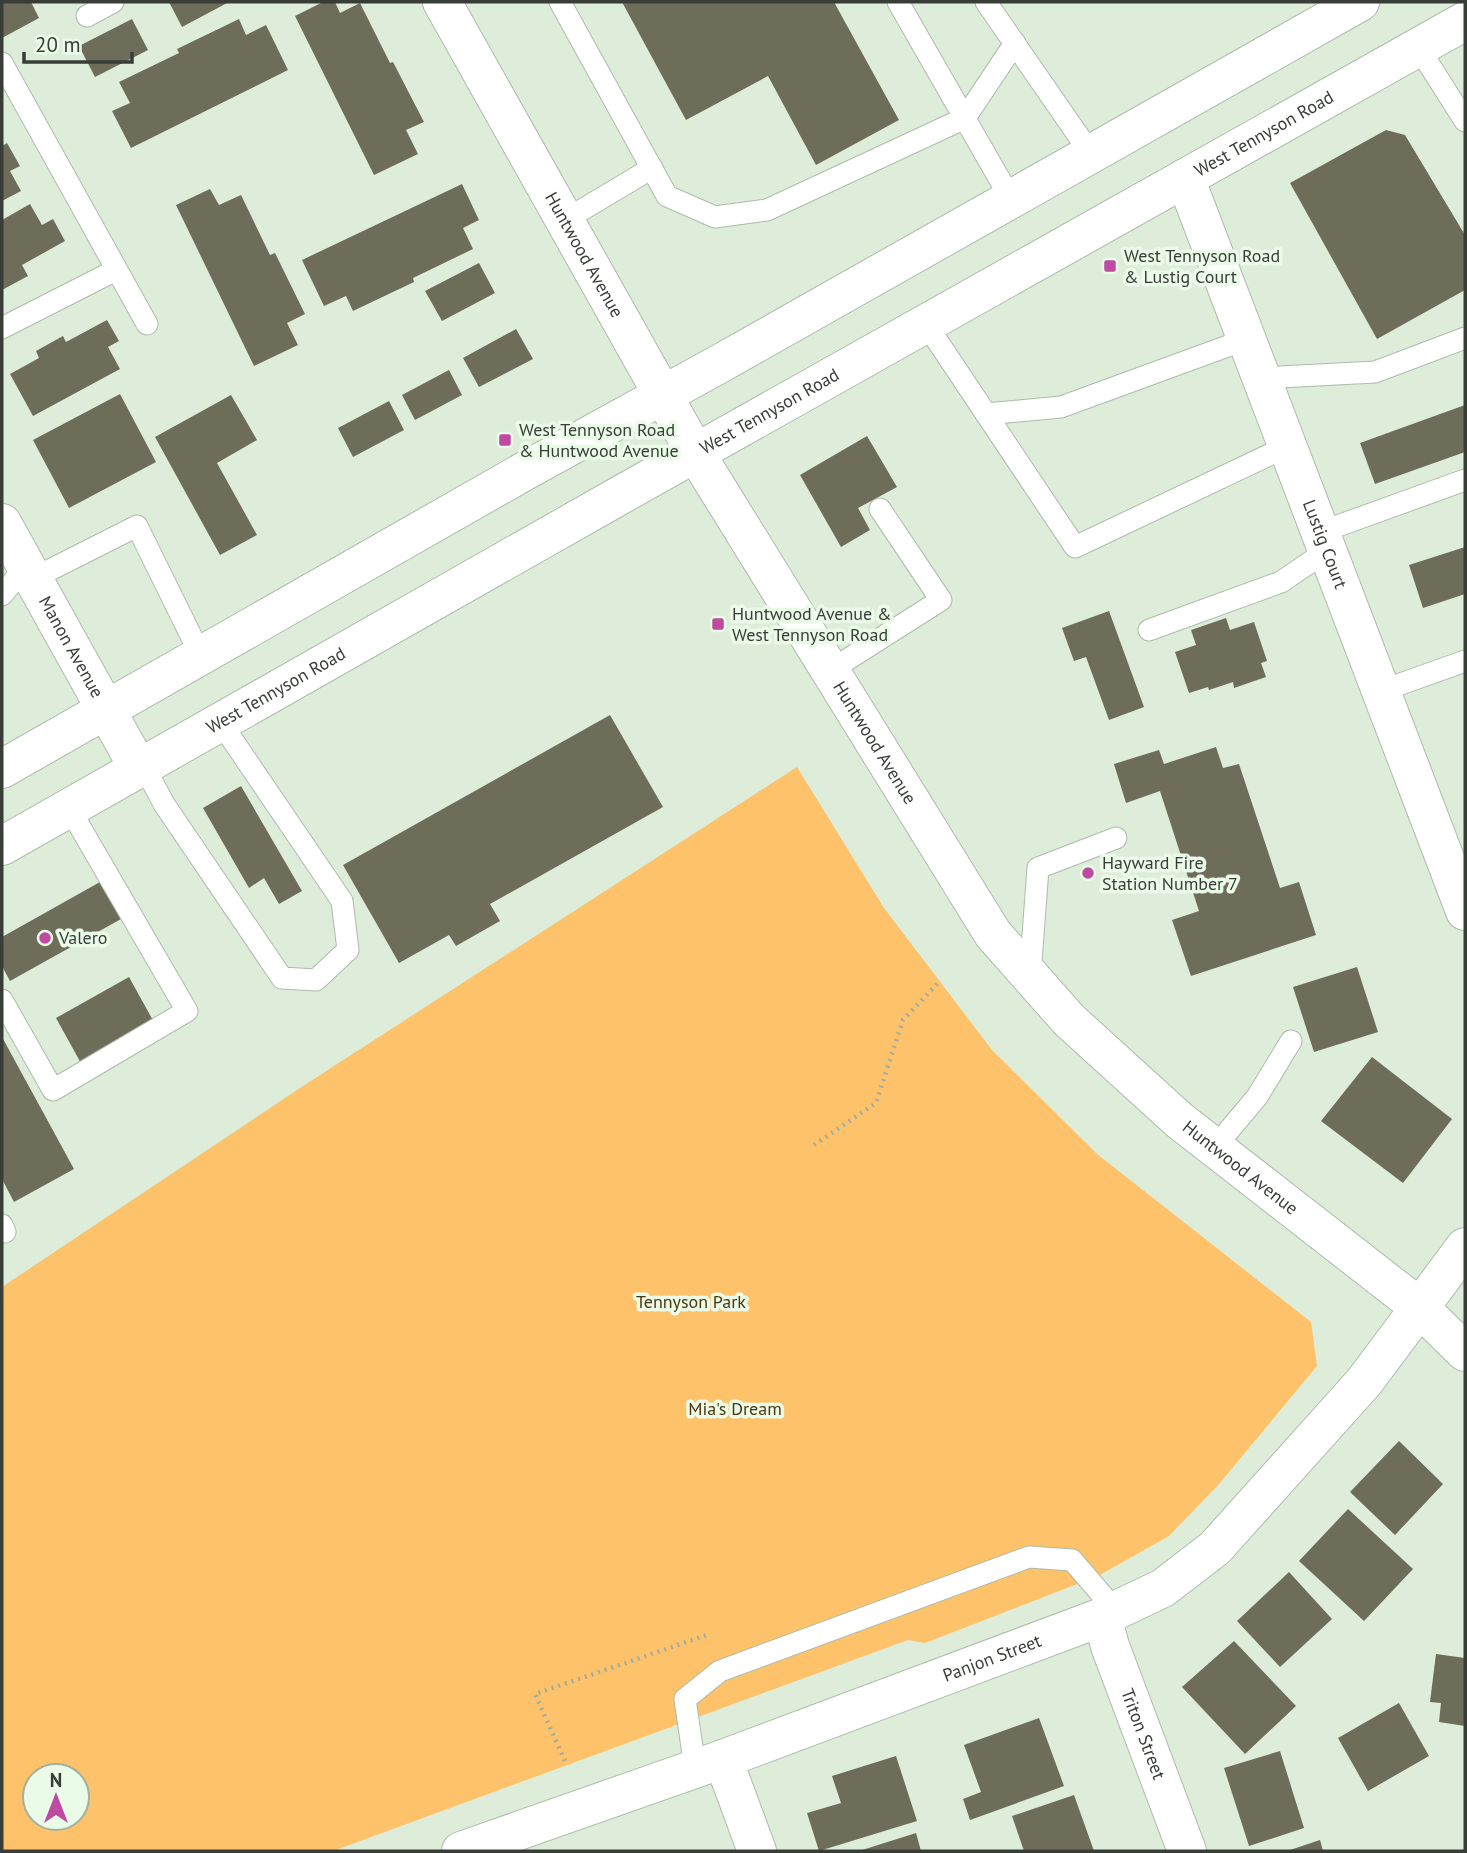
<svg xmlns="http://www.w3.org/2000/svg" width="1467" height="1853" viewBox="0 0 1467 1853" font-family="'PT Sans',sans-serif">
<rect width="100%" height="100%" fill="#ddedda"/>
<!-- green -->
<path fill="#fdc26a" fill-rule="evenodd" d="M797 767 884 908 992 1050 1097 1154 1311 1322 1317 1366 1219 1484 1169 1536 1098 1576 925 1643 908 1640 333 1851H2V1287L300 1088ZM35 1776H77V1818H35Z"/>
<!-- building -->
<g fill="#6d6d59">
<polygon points="2,2 31,2 39,18 2,38"/>
<polygon points="169,2 229,2 182,27"/>
<polygon points="323,2 335,2 340,13 360,3 390,63 393,62 424,122 406,130 418,154 374,175 295,16"/>
<polygon points="622,2 834,2 899,120 816,165 768,76 686,120"/>
<polygon points="132,19 148,50 95,77 79,46"/>
<polygon points="239,19 246,35 266,25 288,70 131,148 112,111 130,103 119,82 179,53 177,49"/>
<polygon points="1386,130 1405,135 1465,235 1465,290 1377,339 1290,183"/>
<polygon points="7,143 20,166 10,171 21,191 2,201 2,146"/>
<polygon points="462,184 479,220 463,228 473,249 413,278 414,282 353,311 346,296 324,306 302,260"/>
<polygon points="210,189 219,205 241,195 270,255 275,253 305,314 287,323 298,345 254,366 176,205"/>
<polygon points="30,204 42,225 53,219 65,241 22,265 28,276 2,290 2,220"/>
<polygon points="479,263 495,293 442,321 425,291"/>
<polygon points="107,320 119,341 108,347 120,369 33,416 10,374 39,358 36,351 63,336 66,342"/>
<polygon points="516,329 533,359 479,387 463,358"/>
<polygon points="449,370 462,395 415,420 402,395"/>
<polygon points="120,394 156,462 69,508 33,440"/>
<polygon points="231,395 257,440 217,463 257,535 220,555 155,437"/>
<polygon points="389,401 404,430 353,457 338,428"/>
<polygon points="1465,405 1465,452 1375,484 1360,443"/>
<polygon points="867,436 897,487 858,508 870,530 841,547 800,475"/>
<polygon points="1465,547 1465,594 1423,608 1409,565"/>
<polygon points="1109,611 1144,707 1109,720 1086,657 1074,661 1062,628"/>
<polygon points="1226,618 1230,630 1254,622 1267,661 1261,663 1266,677 1234,688 1233,682 1209,690 1208,687 1189,693 1175,652 1196,645 1191,630"/>
<polygon points="610,715 663,807 490,904 500,921 456,946 449,935 399,963 343,865"/>
<polygon points="1216,747 1223,768 1239,764 1280,888 1299,882 1316,935 1191,976 1172,920 1199,911 1160,791 1126,803 1114,764 1159,750 1164,764"/>
<polygon points="241,786 302,891 279,904 264,878 249,888 203,808"/>
<polygon points="100,882 121,919 10,981 2,966 2,937"/>
<polygon points="1357,967 1378,1032 1314,1052 1293,987"/>
<polygon points="129,977 155,1024 82,1065 56,1018"/>
<polygon points="2,1037 74,1169 14,1202 2,1179"/>
<polygon points="1372,1057 1452,1119 1403,1183 1321,1121"/>
<polygon points="1399,1441 1443,1484 1395,1535 1350,1492"/>
<polygon points="1348,1509 1413,1569 1364,1621 1299,1561"/>
<polygon points="1289,1572 1332,1619 1280,1667 1237,1621"/>
<polygon points="1234,1641 1296,1706 1245,1754 1182,1687"/>
<polygon points="1436,1654 1465,1658 1465,1726 1439,1722 1441,1703 1430,1702"/>
<polygon points="1399,1703 1429,1756 1368,1791 1338,1738"/>
<polygon points="1039,1718 1064,1786 970,1820 963,1799 981,1792 964,1745"/>
<polygon points="1280,1751 1304,1828 1249,1846 1224,1768"/>
<polygon points="896,1756 917,1821 819,1851 807,1813 841,1803 832,1776"/>
<polygon points="1074,1795 1094,1851 1024,1851 1012,1816"/>
<polygon points="916,1833 921,1851 859,1851"/>
<polygon points="1320,1840 1323,1851 1287,1851"/>
</g>
<g fill="none" stroke-linecap="round" stroke-linejoin="round">
<!-- service casing -->
<g stroke="#acbcaa" stroke-width="23">
<g id="service">
<polyline points="560,2 667,196 715,217 767,210 965,118 1015,43"/>
<polyline points="898,2 1011,199"/>
<polyline points="986,2 1091,154"/>
<polyline points="87,16 113,2"/>
<polyline points="1418,47 1465,121"/>
<polyline points="2,63 147,324"/>
<polyline points="565,220 652,168"/>
<polyline points="926,324 1075,547 1288,446"/>
<polyline points="2,328 116,270"/>
<polyline points="1262,378 1375,372 1465,338"/>
<polyline points="986,414 1061,407 1247,339"/>
<polyline points="1321,532 1465,480"/>
<polyline points="32,579 137,526 201,656"/>
<polyline points="2,595 26,566"/>
<polyline points="1149,630 1281,582 1328,550"/>
<polyline points="831,670 941,600 880,509"/>
<polyline points="1381,691 1465,661"/>
<polyline points="144,766 164,804 282,978 316,980 348,950 342,901 221,723"/>
<polyline points="1030,975 1038,868 1116,838"/>
<polyline points="2,1000 53,1090 187,1011 69,808"/>
<polyline points="1214,1148 1257,1097 1291,1041"/>
<polyline points="2,1225 5,1232"/>
<polyline points="695,1768 685,1699 720,1671 1029,1557 1072,1560 1116,1611"/>
</g>
</g>
<!-- minor casing -->
<g stroke="#acbcaa" stroke-width="40">
<g id="minor">
<path id="s1" d="M1185 178 1465 911"/>
<path id="s2" d="M2 523 139 769"/>
<path id="s3" d="M1102 1617 1110 1646 1187 1851"/>
<polyline points="723,1759 757,1851"/>
<path id="s4" d="M461 1851 723 1759 1102 1617 1163 1588 1215 1548 1364 1382 1465 1247"/>
</g>
</g>
<!-- tertiary casing -->
<g stroke="#acbcaa" stroke-width="40">
<g id="tertiary">
<path id="s5" d="M442 2 696 454 993 934 1069 1020 1179 1120 1419 1307 1465 1352"/>
</g>
</g>
<!-- secondary casing -->
<g stroke="#acbcaa" stroke-width="40">
<g id="secondary">
<polyline points="2,769 523,472 721,363 1360,2"/>
<path id="s6" d="M2 846 617 497 1465 21"/>
</g>
</g>
<!-- path -->
<g stroke="#a1ae9f" stroke-width="4.5" stroke-dasharray="2 5" stroke-linecap="butt">
<polyline points="814,1145 876,1103 903,1020 938,983"/>
<polyline points="565,1761 535,1694 707,1635"/>
</g>
<!-- service -->
<use href="#service" stroke="#fff" stroke-width="21"/>
<!-- minor -->
<use href="#minor" stroke="#fff" stroke-width="38"/>
<!-- tertiary -->
<use href="#tertiary" stroke="#fff" stroke-width="38"/>
<!-- secondary -->
<use href="#secondary" stroke="#fff" stroke-width="38"/>
</g>
<!-- markers -->
<g fill="#be4aa2" stroke="#eafbe8" stroke-width="2.5">
<rect x="1103" y="259" width="14" height="14" rx="3.5"/>
<rect x="498" y="433" width="14" height="14" rx="3.5"/>
<rect x="711" y="617" width="14" height="14" rx="3.5"/>
<circle cx="1088" cy="873" r="7"/>
<circle cx="45" cy="938" r="7"/>
</g>
<g text-anchor="middle" stroke-width="7" stroke-linejoin="round" paint-order="stroke">
<!-- street labels -->
<g font-size="18" fill="#383e37" stroke="#eafbe8">
<text dy="6" stroke="none"><textPath href="#s6" startOffset="1449">West Tennyson Road</textPath></text>
<text dy="6" stroke="none"><textPath href="#s5" startOffset="290">Huntwood Avenue</textPath></text>
<text dy="6" stroke="none"><textPath href="#s6" startOffset="882">West Tennyson Road</textPath></text>
<text dy="6" stroke="none"><textPath href="#s1" startOffset="392">Lustig Court</textPath></text>
<text dy="6" stroke="none"><textPath href="#s2" startOffset="142">Manon Avenue</textPath></text>
<text dy="6" stroke="none"><textPath href="#s6" startOffset="315">West Tennyson Road</textPath></text>
<text dy="6" stroke="none"><textPath href="#s5" startOffset="858">Huntwood Avenue</textPath></text>
<text dy="6" stroke="none"><textPath href="#s5" startOffset="1424">Huntwood Avenue</textPath></text>
<text dy="6" stroke="none"><textPath href="#s4" startOffset="565">Panjon Street</textPath></text>
<text dy="6" stroke="none"><textPath href="#s3" startOffset="124">Triton Street</textPath></text>
</g>
<!-- poi labels -->
<g font-size="18" fill="#383e37" stroke="#eafbe8" text-anchor="start">
<text x="1124" y="262">West Tennyson Road<tspan x="1124" dy="21">&amp; Lustig Court</tspan></text>
<text x="519" y="436">West Tennyson Road<tspan x="519" dy="21">&amp; Huntwood Avenue</tspan></text>
<text x="732" y="620">Huntwood Avenue &amp;<tspan x="732" dy="21">West Tennyson Road</tspan></text>
<text x="1102" y="869">Hayward Fire<tspan x="1102" dy="21">Station Number 7</tspan></text>
<text x="59" y="944">Valero</text>
</g>
<!-- park labels -->
<g font-size="18" fill="#4e3610" stroke="#eafbe8">
<text x="691" y="1308">Tennyson Park</text>
<text x="735" y="1415">Mia's Dream</text>
</g>
</g>
<!-- border -->
<rect width="1467" height="1853" fill="none" stroke="#383e37" stroke-width="7"/>
<!-- north arrow -->
<g transform="translate(56 1797)"><circle r="33" fill="#eafbe8" stroke="#a3afa1" stroke-width="2"/>
<path d="M0-5L12 26L0 18L-12 26Z" fill="#be4aa2"/>
<text y="-10" font-size="19" font-weight="bold" text-anchor="middle" fill="#383e37">N</text>
</g>
<!-- scale -->
<path d="M24 52v10h108v-10" fill="none" stroke="#383e37" stroke-width="3.5"/>
<text x="35" y="52" font-size="21" fill="#383e37" stroke="#eafbe8" stroke-width="5" paint-order="stroke">20 m</text>
</svg>
